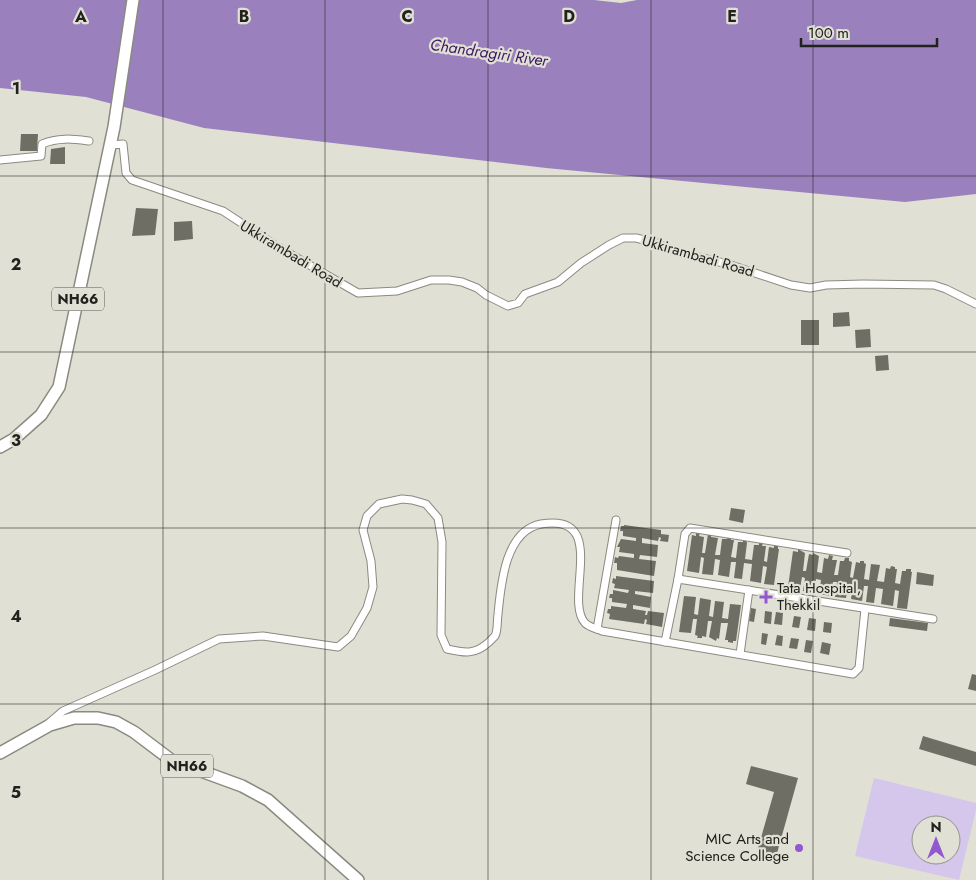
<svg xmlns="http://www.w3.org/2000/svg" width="976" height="880" viewBox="0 0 976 880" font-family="Jost,sans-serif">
<rect width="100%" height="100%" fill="#e1e0d5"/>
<!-- green -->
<path fill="#d5c6ec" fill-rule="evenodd" d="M874 778 976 803V810L959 880 855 856ZM921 825H951V855H921Z"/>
<!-- water -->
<polygon fill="#9a81bd" points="0,0 594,0 621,3 637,0 976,0 976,194 905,202 546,168 204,128 86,97 0,88"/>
<!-- building -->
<g fill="#6e6e64">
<polygon points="21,134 38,134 37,151 20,151"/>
<polygon points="65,147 65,164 50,164 51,149"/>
<polygon points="136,208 158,209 155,235 132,236"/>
<polygon points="192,221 193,239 174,241 174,222"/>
<polygon points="849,312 850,326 833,327 833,313"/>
<rect x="801" y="320" width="18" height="25"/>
<polygon points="870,329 871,347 856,348 855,330"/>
<polygon points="888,355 889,370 876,371 875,356"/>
<polygon points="731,508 745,510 743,523 729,520"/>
<polygon points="624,525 661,530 661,534 669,535 668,542 660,541 661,538 659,537 658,541 642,538 642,543 658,545 657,557 640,555 639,559 656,561 654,576 617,570 617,563 614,563 615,557 618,558 619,556 634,558 634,554 619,552 620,547 617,547 621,539 636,541 636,538 623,536 623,531 620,531 621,526 624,526"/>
<polygon points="696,533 700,533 699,536 704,537 702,553 705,553 708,534 711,535 711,537 718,538 715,555 720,555 722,539 727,539 728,537 731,537 731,540 734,540 731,557 736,558 738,542 743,542 743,540 746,540 747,543 745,559 752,560 754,545 759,545 759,542 763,543 762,546 766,546 764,561 767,562 769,547 774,548 774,545 778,546 778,549 779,549 774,585 764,584 767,567 763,566 761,583 750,581 752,564 744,563 742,579 734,578 736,562 731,562 729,577 718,575 720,560 715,559 713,575 702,574 704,558 701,557 699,573 687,571 692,535 696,536"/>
<polygon points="798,549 805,553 803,571 806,571 809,554 813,555 813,553 819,556 817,572 822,573 824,558 828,559 829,555 833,556 832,560 837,560 834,575 838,575 840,561 844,561 845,558 849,558 849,561 852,562 850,577 853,578 856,562 860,563 860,561 864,561 864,563 866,564 864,579 869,580 871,564 880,565 877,581 884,582 886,568 890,569 891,566 895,567 895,569 897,569 895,583 900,584 902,571 906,571 906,569 911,569 911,572 912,572 907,609 897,608 899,591 895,590 893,606 881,604 883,589 876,588 874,603 866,602 868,586 864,586 862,601 851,599 853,584 848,584 846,598 835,597 837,582 833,582 831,596 819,594 821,580 816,579 814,593 803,591 805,578 802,577 800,589 788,587 793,551 798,552"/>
<polygon points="917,572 934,575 933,586 916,584"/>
<polygon points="616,576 654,581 653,593 635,591 635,594 651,597 650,608 633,605 633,609 646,611 645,615 647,615 648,611 664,613 662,627 646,624 647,620 645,619 644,624 609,619 610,614 607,613 608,609 611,609 611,606 626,608 627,604 612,602 612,598 609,598 610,594 613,594 613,590 628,593 629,590 614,588 615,584 612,583 613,578 616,579"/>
<polygon points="684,596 696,597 694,614 698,615 700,598 711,600 709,616 713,617 715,601 724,602 722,618 728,619 730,604 741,605 736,641 733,641 733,643 728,642 728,640 725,640 728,623 721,623 719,639 717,638 716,641 709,637 712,621 708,621 706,637 702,636 702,638 697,638 698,636 695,635 697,619 693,619 691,633 679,632"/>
<polygon points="751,608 756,609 754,622 749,621"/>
<polygon points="765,611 772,612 771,624 764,623"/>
<polygon points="776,612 783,613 782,625 774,624"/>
<polygon points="794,616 801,617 799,628 792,627"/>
<polygon points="809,618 816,619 815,631 807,630"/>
<polygon points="890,618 928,623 927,631 889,626"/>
<polygon points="824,622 832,623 831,633 823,632"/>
<polygon points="762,633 768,634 766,645 761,644"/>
<polygon points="777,635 783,636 782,646 775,645"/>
<polygon points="791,638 799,639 797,649 789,648"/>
<polygon points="806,640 813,641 811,653 804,652"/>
<polygon points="822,642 831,644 829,655 820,653"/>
<polygon points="972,674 976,675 976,691 968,689"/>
<polygon points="923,736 976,752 976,766 919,749"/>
<polygon points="751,766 798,778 776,857 757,852 774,792 746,784"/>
</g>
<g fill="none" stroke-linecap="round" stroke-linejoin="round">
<!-- minor casing -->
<g stroke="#8b8a80" stroke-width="9">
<g id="minor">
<polyline points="111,145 123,144 126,173 132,180 223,211 278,247 358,293 397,291 431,280 449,280 462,282 477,288 486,295 508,306 518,303 525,294 558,282 581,263 609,245 623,238 636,238 657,243 677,252 728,264 791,285 810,288 826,285 863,284 934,285 946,289 976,304"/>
<path d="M0 160 41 156 42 144C58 137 73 139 89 141"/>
<polyline points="678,579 685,534 690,528 847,553"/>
<polyline points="597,629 616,520"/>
<polyline points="665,642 678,579 933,619"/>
<polyline points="740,654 749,590"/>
<path d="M49 723 63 711 155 670 219 639 263 636 338 647 351 636 367 608 373 587 371 561 363 530 367 516 379 504 402 499 412 500 426 504 438 518 442 542 441 635 447 649C465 653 475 655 489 642 491 640 493 638 495 636 498 631 497 620 498 614 501 584 505 531 541 524 610 512 563 599 585 623 589 627 597 629 602 631L853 674 859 668 865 609"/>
</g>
</g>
<!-- trunk casing -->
<g stroke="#8b8a80" stroke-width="14">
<g id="trunk">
<polyline points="0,447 14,439 41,415 59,387 114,127 133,0"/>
<polyline points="0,753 50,725 74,718 98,718 116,722 134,732 171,760 242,786 268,800 358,880"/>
</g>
</g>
<!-- minor -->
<use href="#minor" stroke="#fff" stroke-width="7"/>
<!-- trunk -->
<use href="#trunk" stroke="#fff" stroke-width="11"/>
</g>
<!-- grid -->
<path fill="none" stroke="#21211d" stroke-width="1" stroke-opacity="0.55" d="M163 0V880M325 0V880M488 0V880M651 0V880M813 0V880M0 176H976M0 352H976M0 528H976M0 704H976"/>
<!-- markers -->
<g fill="#9158cf" stroke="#e1e0d5" stroke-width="2">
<path d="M763.5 589.5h5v5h5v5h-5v5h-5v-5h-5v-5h5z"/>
<circle cx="799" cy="848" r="5"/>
</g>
<g text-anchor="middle" stroke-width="4.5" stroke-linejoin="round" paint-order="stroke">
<!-- shield labels -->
<g fill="#e1e0d5" stroke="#5b5a54" stroke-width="1">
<rect x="52" y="287.5" width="52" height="23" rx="4"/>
<rect x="161" y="754.5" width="52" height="23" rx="4"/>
</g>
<g font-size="14" font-weight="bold" fill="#21211d">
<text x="78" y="304">NH66</text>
<text x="187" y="771">NH66</text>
</g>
<!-- street labels -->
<g font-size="15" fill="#21211d" stroke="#e1e0d5">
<text transform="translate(291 254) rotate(31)" y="5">Ukkirambadi Road</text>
<text transform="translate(698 256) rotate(16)" y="5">Ukkirambadi Road</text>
</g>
<!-- poi labels -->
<g font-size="15" fill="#21211d" stroke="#e1e0d5" text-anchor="start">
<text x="777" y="593">Tata Hospital,<tspan x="777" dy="17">Thekkil</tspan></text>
<text x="789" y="844" text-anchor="end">MIC Arts and<tspan x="789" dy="17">Science College</tspan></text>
</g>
<!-- water labels -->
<g font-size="16" font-style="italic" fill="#3e1961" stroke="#e1e0d5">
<text transform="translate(489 52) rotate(8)" y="6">Chandragiri River</text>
</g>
</g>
<g font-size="16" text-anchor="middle" font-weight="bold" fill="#21211d" stroke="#e1e0d5" stroke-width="4.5" stroke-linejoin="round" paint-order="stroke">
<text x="81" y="22">A</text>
<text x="244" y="22">B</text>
<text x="407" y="22">C</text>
<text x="569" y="22">D</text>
<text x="732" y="22">E</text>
<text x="16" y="94">1</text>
<text x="16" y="270">2</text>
<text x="16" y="446">3</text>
<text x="16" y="622">4</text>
<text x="16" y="798">5</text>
</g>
<!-- north arrow -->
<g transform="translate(936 840)"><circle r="24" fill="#e1e0d5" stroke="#94948b"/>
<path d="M0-4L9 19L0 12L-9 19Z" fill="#9158cf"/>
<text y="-8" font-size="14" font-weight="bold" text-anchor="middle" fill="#21211d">N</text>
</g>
<!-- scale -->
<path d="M801 38v8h136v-8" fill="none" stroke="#21211d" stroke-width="2.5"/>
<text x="808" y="38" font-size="15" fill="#21211d" stroke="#e1e0d5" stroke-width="4" paint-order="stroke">100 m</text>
</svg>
